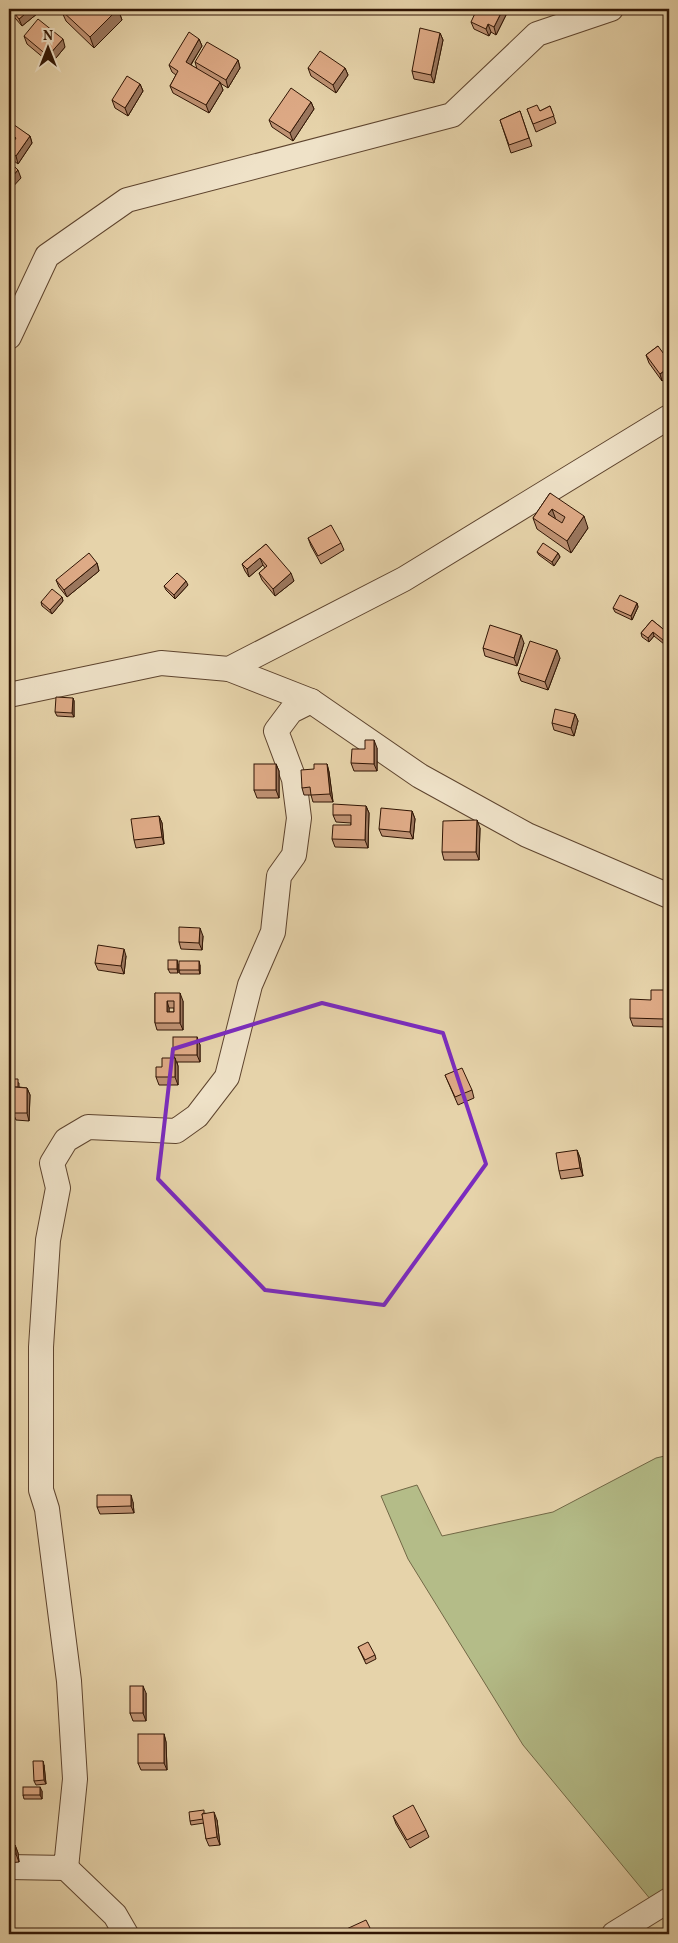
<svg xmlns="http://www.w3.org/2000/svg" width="678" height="1943" viewBox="0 0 678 1943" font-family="Vollkorn,serif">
<rect width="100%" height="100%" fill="#e6d3aa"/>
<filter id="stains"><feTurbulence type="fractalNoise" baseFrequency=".004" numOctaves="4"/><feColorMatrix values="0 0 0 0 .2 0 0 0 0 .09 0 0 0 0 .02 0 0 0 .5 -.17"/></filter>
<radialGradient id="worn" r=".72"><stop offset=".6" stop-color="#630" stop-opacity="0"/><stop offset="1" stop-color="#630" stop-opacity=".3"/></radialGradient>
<!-- green -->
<polygon fill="#b4bc88" stroke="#726846" points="669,1455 669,1888 651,1900 523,1745 408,1559 381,1496 417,1485 442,1536 553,1512 656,1458"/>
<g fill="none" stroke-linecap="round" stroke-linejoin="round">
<!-- minor casing -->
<g stroke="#5e442e" stroke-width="26">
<g id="minor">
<polyline points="9,337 47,256 127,200 452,115 537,34 611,9"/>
<polyline points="229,669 311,701 420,776 527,835 669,896"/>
<polyline points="9,695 161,663 229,669 404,579 669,417"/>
<polyline points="9,1867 66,1868 75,1779 69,1681 47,1509 41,1490 41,1347 48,1240 58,1188 52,1163 66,1140 88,1127 176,1131 197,1116 227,1077 250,985 273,932 279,876 294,855 299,818 294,779 276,731 291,711 311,701"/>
<polyline points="66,1868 115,1915 126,1934"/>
<polyline points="614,1934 669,1900"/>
</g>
</g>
<!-- minor -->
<use href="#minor" stroke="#efe2c8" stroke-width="24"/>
</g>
<!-- wall -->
<g fill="#bf9273" stroke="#301504" fill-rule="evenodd">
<polygon points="9,9 43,9 22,26 9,11"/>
<polygon points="118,9 122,20 94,48 66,21 61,10"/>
<polygon points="503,9 504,9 506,15 496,35 491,32 489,36 474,29 471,22"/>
<polygon points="440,33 443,40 434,83 414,79 412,71"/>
<polygon points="24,36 65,47 51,64 27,44"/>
<polygon points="199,39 202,46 191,65 197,69 195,62 238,60 240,68 228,88 220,83 223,90 209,113 173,93 170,86 176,75 172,72 169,65"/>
<polygon points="308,68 345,68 348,75 336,93 311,76"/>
<polygon points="140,84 143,91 128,116 115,108 112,100"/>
<polygon points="311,102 314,109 293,141 272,127 269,120"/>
<polygon points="550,106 556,123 536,132 527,109 540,111"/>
<polygon points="520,111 532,146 511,153 500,120"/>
<polygon points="9,124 30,136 32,143 18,164 9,157"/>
<polygon points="658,346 662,381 649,363 646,355"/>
<polygon points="550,493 588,528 571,553 537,529 533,518"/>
<polygon points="308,538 341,543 344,550 321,564 311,546"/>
<polygon points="266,544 294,581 275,596 262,580 259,573 265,568 263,565 249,577 245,571 242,564"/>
<polygon points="537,552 558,553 560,557 554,566 539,555"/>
<polygon points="97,563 99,571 67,597 59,587 56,580"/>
<polygon points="188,585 175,599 166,590 164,586"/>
<polygon points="62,597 63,601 52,614 42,606 41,602"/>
<polygon points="637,603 638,607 632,620 615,612 613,608"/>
<polygon points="652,620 668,633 669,638 664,644 654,636 649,642 642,637 641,633"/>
<polygon points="524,643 517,666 485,656 483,648"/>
<polygon points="560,658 548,690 521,681 518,673"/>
<polygon points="73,698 74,701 74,717 57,716 55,712"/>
<polygon points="575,714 578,721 574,736 554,730 552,723"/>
<polygon points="377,748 377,771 354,771 351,763 365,749"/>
<polygon points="276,764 279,771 279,798 257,798 254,790"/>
<polygon points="327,764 329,772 333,802 313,802 311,795 304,795 302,788 314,769"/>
<polygon points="366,806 369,813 368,848 335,847 332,839 351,825 351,823 336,822 333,815"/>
<polygon points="412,811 415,819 413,839 382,836 379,829"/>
<polygon points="159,816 162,823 164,844 136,848 134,840"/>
<polygon points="480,828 479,860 444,860 442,852"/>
<polygon points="203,936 202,950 181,949 179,942"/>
<polygon points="126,956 124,974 98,970 95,963"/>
<polygon points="178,964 178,973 170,973 168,969"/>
<polygon points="200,965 200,974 180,974 179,970"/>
<path d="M155 993 183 1001V1030H157L155 1023ZM169 1008H174V1012H169Z"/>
<polygon points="668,997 667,1027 633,1026 630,1018 651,1000"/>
<polygon points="197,1037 200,1045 200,1062 177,1062 178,1066 178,1085 159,1085 156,1077 162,1067 175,1058 173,1055"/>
<polygon points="445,1075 472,1090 474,1098 458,1105"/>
<polygon points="9,1079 19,1083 19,1087 27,1088 30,1095 29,1121 16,1120 13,1113 14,1094 9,1094"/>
<polygon points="577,1150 580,1158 583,1176 561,1179 559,1171"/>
<polygon points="133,1502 134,1513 100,1514 97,1507"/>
<polygon points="358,1647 375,1655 376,1659 366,1664"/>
<polygon points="146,1693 146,1721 133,1721 130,1713"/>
<polygon points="164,1734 166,1742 167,1770 141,1770 138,1763"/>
<polygon points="44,1765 46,1784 36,1785 34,1781"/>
<polygon points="42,1791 42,1799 24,1799 23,1795"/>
<polygon points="205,1813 217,1820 220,1845 209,1846 206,1839 204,1823 191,1825 190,1821"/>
<polygon points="393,1816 426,1830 429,1837 410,1848 396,1824"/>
<polygon points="15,1845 18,1853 19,1862 9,1863 9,1846"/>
</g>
<!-- shaded-wall -->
<g fill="#9b775e" stroke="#301504">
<polygon points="31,9 43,9 22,26 19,19"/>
<polygon points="118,9 122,20 94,48 90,37"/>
<polygon points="138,9 142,9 139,12"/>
<polygon points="503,9 504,9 506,15 496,35 494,27"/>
<polygon points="488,24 491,32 489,36 486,29"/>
<polygon points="440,33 443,40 434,83 431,75"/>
<polygon points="63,39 65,47 51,64 48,56"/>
<polygon points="199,39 202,46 188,69 186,62"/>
<polygon points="238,60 240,68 228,88 226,80"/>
<polygon points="345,68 348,75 336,93 333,85"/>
<polygon points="220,82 223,90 209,113 206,105"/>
<polygon points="140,84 143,91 128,116 125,108"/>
<polygon points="311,102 314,109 293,141 290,133"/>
<polygon points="30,136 32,143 18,164 16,156"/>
<polygon points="18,170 21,178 9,191 9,180"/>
<polygon points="669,367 669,376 662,381 660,374"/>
<polygon points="552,509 556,520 548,514"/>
<polygon points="584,516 588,528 571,553 567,541"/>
<polygon points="558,553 560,557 554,566 552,562"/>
<polygon points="260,558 263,565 249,577 247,569"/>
<polygon points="97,563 99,571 67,597 64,590"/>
<polygon points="291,573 294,581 275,596 273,589"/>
<polygon points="186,581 188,585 175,599 174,595"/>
<polygon points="62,597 63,601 52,614 50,610"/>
<polygon points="637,603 638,607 632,620 631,616"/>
<polygon points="653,632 654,636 649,642 648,638"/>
<polygon points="668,633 669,638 664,644 663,640"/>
<polygon points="521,635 524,643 517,666 514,658"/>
<polygon points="557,650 560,658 548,690 545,682"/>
<polygon points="73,698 74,701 74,717 72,713"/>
<polygon points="575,714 578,721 574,736 571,728"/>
<polygon points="374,740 377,748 377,771 374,764"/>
<polygon points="276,764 279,771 279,798 276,790"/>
<polygon points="327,764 329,772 333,802 330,794"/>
<polygon points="366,806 369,813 368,848 365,840"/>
<polygon points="412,811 415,819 413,839 410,832"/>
<polygon points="159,816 162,823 164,844 162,837"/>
<polygon points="477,820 480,828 479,860 476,852"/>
<polygon points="200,928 203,936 202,950 199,943"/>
<polygon points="124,949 126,956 124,974 121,966"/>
<polygon points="177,960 178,964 178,973 177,969"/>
<polygon points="199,961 200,965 200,974 199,970"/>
<polygon points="665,990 668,997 667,1027 664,1019"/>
<polygon points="180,993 183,1001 183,1030 180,1023"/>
<polygon points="167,1001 169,1008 169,1020 167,1012"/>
<polygon points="197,1037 200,1045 200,1062 197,1055"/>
<polygon points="175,1058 178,1066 178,1085 175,1077"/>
<polygon points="27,1088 30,1095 29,1121 27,1113"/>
<polygon points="577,1150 580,1158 583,1176 580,1168"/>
<polygon points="131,1495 133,1502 134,1513 131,1506"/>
<polygon points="143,1686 146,1693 146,1721 143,1713"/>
<polygon points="164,1734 166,1742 167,1770 164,1763"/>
<polygon points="43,1761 44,1765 46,1784 44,1780"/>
<polygon points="40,1787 42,1791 42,1799 40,1795"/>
<polygon points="214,1812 217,1820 220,1845 217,1837"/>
<polygon points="15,1845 18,1853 19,1862 16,1854"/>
</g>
<!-- building -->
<g fill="#deaa86" stroke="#301504" fill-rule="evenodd">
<polygon points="11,9 31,9 19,19"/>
<polygon points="62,9 118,9 90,37 61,10"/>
<polygon points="477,9 503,9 494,27 488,24 486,29 471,22"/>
<polygon points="38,19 63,39 48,56 24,36"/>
<polygon points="420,28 440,33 431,75 412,71"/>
<polygon points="189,32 199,39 186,62 220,82 206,105 170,86 178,71 169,65"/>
<polygon points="207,42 238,60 226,80 195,62"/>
<polygon points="320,51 345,68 333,85 308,68"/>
<polygon points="127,76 140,84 125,108 112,100"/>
<polygon points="291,88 311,102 290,133 269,120"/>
<polygon points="537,105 540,111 550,106 554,116 533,124 527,109"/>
<polygon points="520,111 529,138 509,145 500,120"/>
<polygon points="10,122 30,136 16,156 9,151 9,138 14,141 16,138 9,132 9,124"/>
<polygon points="9,161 18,170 9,180"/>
<polygon points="658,346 669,361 669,367 660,374 646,355"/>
<path d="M550 493 584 516 567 541 533 518ZM552 509 565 517 562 523 548 514Z"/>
<polygon points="331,525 341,543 318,556 308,538"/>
<polygon points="543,543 558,553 552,562 537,552"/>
<polygon points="266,544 291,573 273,589 259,573 267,566 260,558 247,569 242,564"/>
<polygon points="89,553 97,563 64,590 56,580"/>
<polygon points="177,573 186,581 174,595 164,586"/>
<polygon points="52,589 62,597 50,610 41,602"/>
<polygon points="620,595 637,603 631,616 613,608"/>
<polygon points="652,620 668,633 663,640 653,632 648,638 641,633"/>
<polygon points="490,625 521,635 514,658 483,648"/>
<polygon points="530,641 557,650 545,682 518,673"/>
<polygon points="56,697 73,698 72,713 55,712"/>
<polygon points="555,709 575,714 571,728 552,723"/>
<polygon points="365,740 374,740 374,764 351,763 352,749 365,749"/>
<rect x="254" y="764" width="22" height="26"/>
<polygon points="314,764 327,764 330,794 311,795 310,787 302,788 301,770 314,769"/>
<polygon points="333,804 366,806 365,840 332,839 333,825 351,825 351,815 333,815"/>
<polygon points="381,808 412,811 410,832 379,829"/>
<polygon points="159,816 162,837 134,840 131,819"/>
<polygon points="477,820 476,852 442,852 443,821"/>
<polygon points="179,927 200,928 199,943 179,942"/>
<polygon points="98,945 124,949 121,966 95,963"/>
<rect x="168" y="960" width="9" height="9"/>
<rect x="179" y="961" width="20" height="9"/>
<polygon points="651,990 665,990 664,1019 630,1018 630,999 651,1000"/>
<path d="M155 993H180V1023H155ZM167 1001H174V1012H167Z"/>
<rect x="173" y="1037" width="24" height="18"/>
<polygon points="162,1058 175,1058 175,1077 156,1077 156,1067 162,1067"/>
<polygon points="462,1068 472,1090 455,1097 445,1075"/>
<polygon points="9,1079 18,1079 18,1087 14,1087 14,1090 9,1090"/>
<polygon points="14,1087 27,1088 27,1113 13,1113"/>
<polygon points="577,1150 580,1168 559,1171 556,1153"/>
<polygon points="97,1495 131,1495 131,1506 97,1507"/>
<polygon points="368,1642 375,1655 365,1660 358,1647"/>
<rect x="130" y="1686" width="13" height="27"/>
<rect x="138" y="1734" width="26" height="29"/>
<polygon points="33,1761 43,1761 44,1780 34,1781"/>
<rect x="23" y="1787" width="17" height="8"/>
<polygon points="413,1805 426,1830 407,1840 393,1816"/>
<polygon points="204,1810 204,1813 202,1814 203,1819 190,1821 189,1812"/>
<polygon points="214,1812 217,1837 206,1839 202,1814"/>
<polygon points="15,1845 16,1854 9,1855 9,1846"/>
<polygon points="366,1920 373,1934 342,1934 340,1932"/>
</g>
<!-- marked area -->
<path fill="none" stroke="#7b2cbf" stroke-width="4" stroke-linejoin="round" d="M322 1003 443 1033 486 1164 384 1305 265 1290 158 1179 173 1049Z"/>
<!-- margin -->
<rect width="678" height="1943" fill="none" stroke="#e6d3aa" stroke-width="30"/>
<rect x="10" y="10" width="658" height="1923" fill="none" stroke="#301504" stroke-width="2.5"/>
<rect x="15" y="15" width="648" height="1913" fill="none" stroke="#301504"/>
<!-- north arrow -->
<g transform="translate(48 48)" stroke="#efe2c8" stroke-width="4" paint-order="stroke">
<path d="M0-4L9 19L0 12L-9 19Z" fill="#301504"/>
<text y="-8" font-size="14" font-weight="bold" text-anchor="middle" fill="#301504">N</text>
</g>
<rect width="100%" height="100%" filter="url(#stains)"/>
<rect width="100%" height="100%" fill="url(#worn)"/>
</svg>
